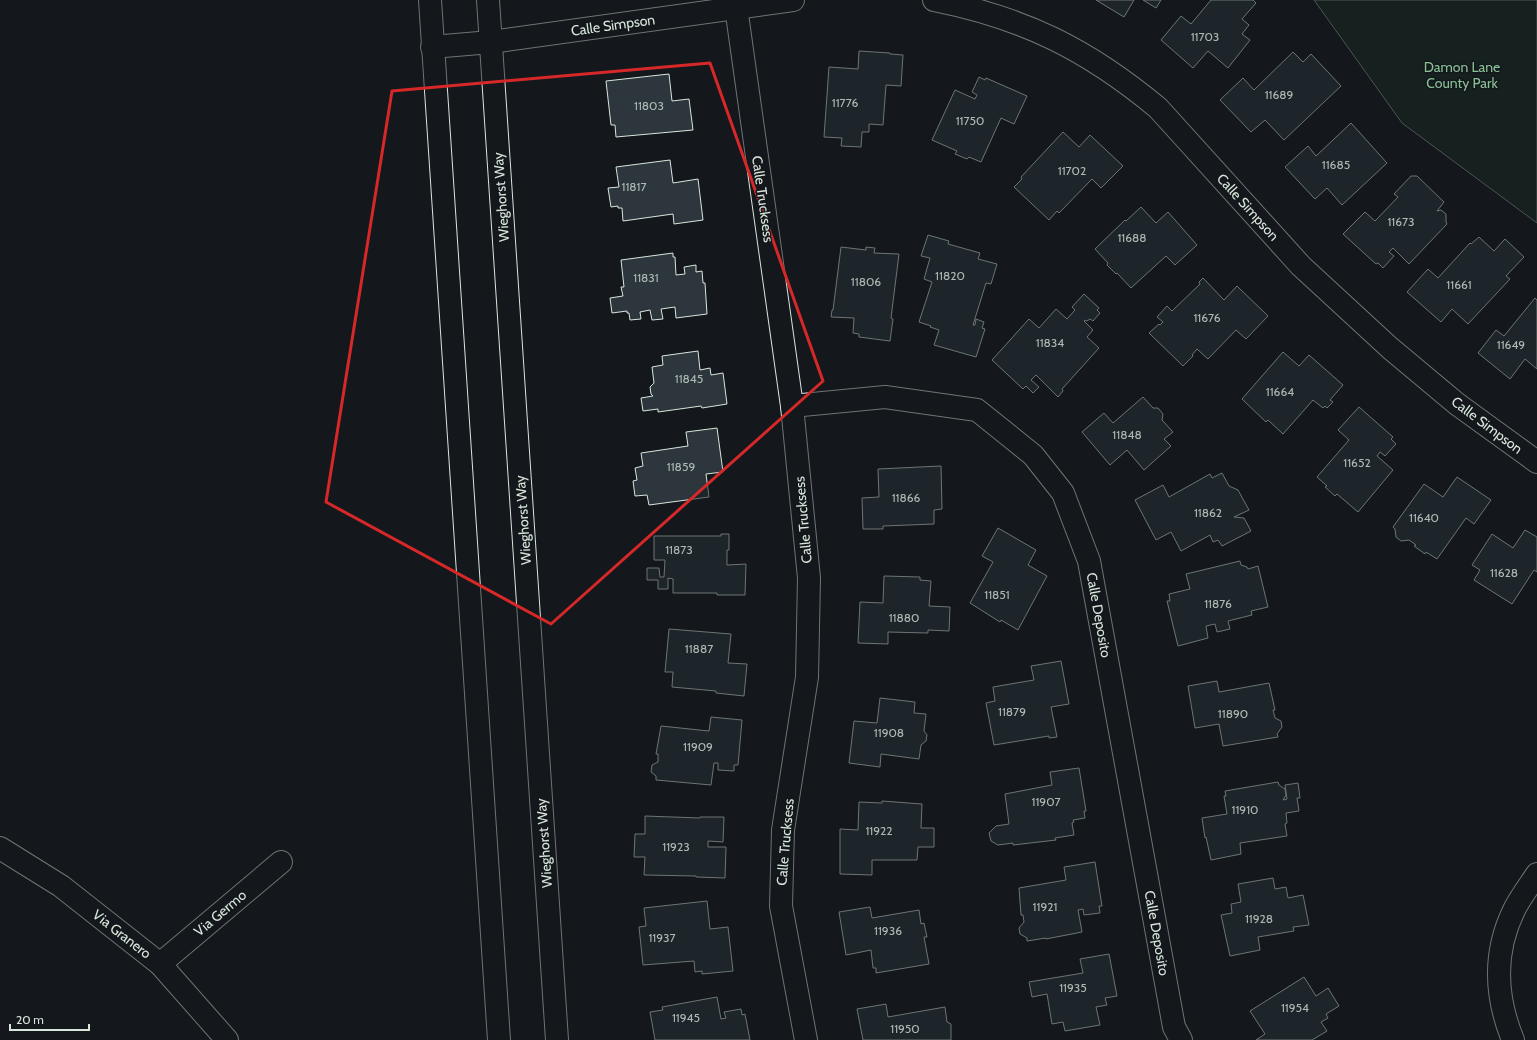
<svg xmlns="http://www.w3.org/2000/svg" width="1537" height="1040" viewBox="0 0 1537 1040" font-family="Cabin,sans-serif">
<rect width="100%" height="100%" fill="#14181c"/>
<!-- green -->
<polygon fill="#1a2d24" stroke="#939e99" points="1314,0 1537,0 1537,223 1402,123"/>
<!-- building -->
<g fill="#2c363c" stroke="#d8e6dc">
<polygon points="1096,0 1134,0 1124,17"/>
<polygon points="1143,0 1161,0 1156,8"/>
<polygon points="1211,0 1253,0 1256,3 1242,19 1249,25 1242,34 1250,40 1228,68 1208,51 1193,68 1161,40 1181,16 1191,24"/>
<polygon points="859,51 890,53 890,54 903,55 901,86 886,85 883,125 869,124 869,132 862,132 861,147 841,146 842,138 824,137 829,67 858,69"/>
<polygon points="1293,52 1303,62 1311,54 1341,86 1284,140 1265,120 1251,132 1220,100 1243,78 1254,90"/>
<polygon points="669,74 672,101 689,99 693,130 616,137 615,125 611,125 606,81"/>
<polygon points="979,77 985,80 986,78 1027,96 1014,124 1001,118 981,162 969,157 967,159 955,154 957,151 932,140 955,90 975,99 977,95 972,92"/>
<polygon points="1351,123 1387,163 1342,205 1327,188 1315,199 1285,167 1308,146 1316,156"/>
<polygon points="1063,132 1079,147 1090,135 1123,166 1101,188 1092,179 1059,213 1057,211 1049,220 1014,187 1022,179 1021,177"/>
<polygon points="670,160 673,183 698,179 703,220 674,224 673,214 623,221 622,208 618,208 618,206 611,207 608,188 619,187 616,167"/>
<polygon points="1411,176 1417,176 1444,202 1437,211 1441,210 1446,214 1446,222 1447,224 1409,264 1393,248 1389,252 1394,256 1383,268 1378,263 1376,264 1343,234 1365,212 1375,221 1398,197 1394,194"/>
<polygon points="1141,207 1156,223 1168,212 1197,245 1175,265 1166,256 1131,288 1117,273 1116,274 1107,265 1108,263 1095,249 1125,220 1126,221"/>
<polygon points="928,235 949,241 948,244 980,253 978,259 997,264 991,284 986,283 973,325 975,325 976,319 984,322 982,328 985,329 976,357 934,345 939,330 930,327 931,326 919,322 932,282 924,279 930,258 921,256"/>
<polygon points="1479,237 1494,251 1505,239 1524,257 1506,276 1510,279 1468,324 1452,309 1441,322 1407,292 1428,269 1438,278 1470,243 1471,244"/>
<polygon points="841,247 866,250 866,247 875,248 874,253 899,254 891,318 893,319 890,341 859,337 859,334 853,333 854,318 831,317 832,310 833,310"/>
<polygon points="673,253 673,257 675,257 676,275 685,274 684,267 696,265 696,272 702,271 703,283 705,283 707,314 676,318 675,307 661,309 663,319 652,320 650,310 640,312 641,319 630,320 629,313 627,313 627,311 612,313 610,298 623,296 621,287 624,287 621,260"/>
<polygon points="1203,278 1224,300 1237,286 1268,316 1246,339 1236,330 1208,359 1197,349 1192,355 1193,356 1183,366 1149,333 1159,324 1160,325 1163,322 1157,317 1167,306 1172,311 1200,284 1199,282"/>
<polygon points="1084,294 1099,308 1097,310 1100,313 1093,321 1090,319 1087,321 1085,320 1084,321 1093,330 1087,337 1099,348 1062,389 1063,391 1058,397 1036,375 1031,380 1039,387 1033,393 1026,386 1023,389 992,360 1029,319 1039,328 1056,309 1067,319 1075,310 1072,307"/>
<polygon points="1535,298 1537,300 1537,369 1525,359 1510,379 1478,353 1496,330 1504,336"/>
<polygon points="698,351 700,370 710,368 711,375 723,373 727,404 702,408 701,406 658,412 658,409 643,411 641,398 653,396 651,394 650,387 654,383 652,367 663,365 662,356"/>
<polygon points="1283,352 1299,366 1309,355 1343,385 1330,400 1333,402 1327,408 1325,406 1323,408 1313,400 1283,434 1268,420 1266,422 1242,399"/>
<polygon points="1143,397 1153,408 1158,408 1163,414 1162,420 1173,432 1164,439 1171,446 1144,470 1127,450 1110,465 1082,432 1104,413 1113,423"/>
<polygon points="1359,407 1393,437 1391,439 1396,444 1385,456 1380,452 1377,456 1393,470 1358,512 1337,494 1335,496 1325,487 1327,486 1317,477 1349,440 1338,430"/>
<polygon points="717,428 723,472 706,474 709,497 649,505 647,495 635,496 633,481 637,480 635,468 643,466 641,453 688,446 686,432"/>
<polygon points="941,466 942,509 934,510 934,524 883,526 883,529 863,529 862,498 879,497 878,469"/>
<polygon points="1222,473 1229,486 1238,490 1249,510 1234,517 1244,518 1251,531 1222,546 1218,540 1213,542 1210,535 1181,551 1171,532 1156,540 1135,500 1163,485 1169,497 1210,474 1212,478"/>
<polygon points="1457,477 1491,500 1474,524 1466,518 1437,559 1426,552 1425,554 1414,546 1416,545 1409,540 1401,541 1396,537 1395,529 1393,527 1424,484 1443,497"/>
<polygon points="998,528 1036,550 1028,565 1047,576 1018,630 1001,620 1000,622 970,603 993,562 982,556"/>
<polygon points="1525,530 1537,537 1537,572 1534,570 1512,604 1474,580 1480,570 1472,565 1492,534 1513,548"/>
<polygon points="721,534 729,534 729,550 727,550 727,565 746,564 745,595 717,595 717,593 673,593 673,579 668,578 668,589 658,589 658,580 647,580 647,568 659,568 660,577 664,577 665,560 654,560 654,536 721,536"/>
<polygon points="1240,561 1241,565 1247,567 1248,569 1258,566 1268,607 1251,611 1252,615 1228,621 1230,629 1217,632 1215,624 1206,626 1208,638 1178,646 1167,601 1170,601 1169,594 1190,589 1186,574"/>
<polygon points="884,576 920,577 920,580 931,581 929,606 950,607 949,631 928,630 928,633 888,632 888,644 858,643 860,602 883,603"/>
<polygon points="669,629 731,634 728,663 747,664 744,696 716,693 716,691 672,687 673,672 665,672"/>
<polygon points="1061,661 1069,704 1051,707 1057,737 1049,738 1049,736 994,745 986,703 995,701 993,687 1034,680 1031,666"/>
<polygon points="1217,681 1219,692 1269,683 1275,710 1273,710 1275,718 1281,721 1282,727 1277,734 1278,737 1223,746 1219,724 1195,728 1188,686"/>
<polygon points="880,698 915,702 914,713 926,714 924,731 927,735 926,741 921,745 919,759 881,754 880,767 849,763 854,721 877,723"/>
<polygon points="711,717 742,720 738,765 734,765 734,771 718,770 718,763 714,763 711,785 656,780 656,776 651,772 652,765 658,762 658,754 656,754 661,726 709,731"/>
<polygon points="1079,768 1086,811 1084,811 1085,818 1073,820 1074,822 1072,823 1074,835 1055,838 1056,840 1013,845 1013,843 998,845 991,841 989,833 996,826 1009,824 1005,794 1052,785 1050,772"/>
<polygon points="1278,782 1279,785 1285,789 1286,795 1283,800 1287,799 1285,785 1298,783 1300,798 1297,798 1299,811 1286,813 1287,823 1285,824 1287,836 1240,843 1241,854 1211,860 1206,837 1205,838 1202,818 1227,814 1224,796 1226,796 1225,791"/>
<polygon points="882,801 922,804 921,828 934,828 934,847 918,847 917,860 872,860 872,875 840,874 840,829 858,830 859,802 882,803"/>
<polygon points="645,816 700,818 700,817 724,817 723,842 708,841 708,847 726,847 725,878 696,877 696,876 644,875 645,857 634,857 635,834 645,834"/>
<polygon points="1095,862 1102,906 1099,906 1100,913 1084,915 1083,909 1078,910 1082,932 1046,939 1046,938 1027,941 1027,938 1020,934 1019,928 1024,922 1023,915 1021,915 1019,888 1066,880 1064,867"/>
<polygon points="1273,878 1275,889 1286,887 1288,898 1303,895 1309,925 1293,927 1294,931 1258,937 1260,950 1230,956 1221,915 1232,913 1231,904 1241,902 1238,884"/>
<polygon points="707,901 710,929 728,927 733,971 702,974 702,971 695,972 694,961 643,965 639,927 646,926 644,908"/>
<polygon points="870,907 872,918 919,910 921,924 924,923 927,937 924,937 929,964 876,973 876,968 873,968 871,950 846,955 839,912"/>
<polygon points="1109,954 1117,996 1105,998 1107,1005 1096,1007 1100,1025 1065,1031 1063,1022 1052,1024 1047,994 1032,997 1029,982 1083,973 1080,959"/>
<polygon points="1304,977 1316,996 1328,988 1339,1006 1326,1014 1328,1018 1321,1022 1327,1031 1312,1040 1256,1040 1265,1034 1250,1011"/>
<polygon points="717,997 721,1019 726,1018 724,1012 741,1009 742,1015 745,1014 750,1040 655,1040 650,1012 663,1010 662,1007"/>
<polygon points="886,1004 888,1017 945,1007 947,1022 951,1024 951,1040 863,1040 857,1009"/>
</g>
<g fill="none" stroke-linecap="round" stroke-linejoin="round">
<!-- minor casing -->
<g stroke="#d8e6dc" stroke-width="24">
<g id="minor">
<polyline points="735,0 792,406 809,578 807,677 783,830 781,906 806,1040"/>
<path d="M934 0C1024 18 1087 49 1158 108L1301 266 1390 348 1457 404 1537 462"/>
<polyline points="432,47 491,42 793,0"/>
<polyline points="792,406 885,397 977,410 1033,455 1063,493 1089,561 1174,1027 1181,1040"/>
<polyline points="0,848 61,886 160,964 227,1040"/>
<polyline points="160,964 281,862"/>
<path d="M1513 1040C1495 996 1493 953 1514 910 1520 898 1529 886 1537 874"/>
</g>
</g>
<!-- tertiary casing -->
<g stroke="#d8e6dc" stroke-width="24">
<g id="tertiary">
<polyline points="430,0 499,1040"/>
<polyline points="488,0 557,1040"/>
</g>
</g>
<!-- minor -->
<use href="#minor" stroke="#14181c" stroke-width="22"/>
<!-- tertiary -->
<use href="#tertiary" stroke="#14181c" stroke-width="22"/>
</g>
<!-- marked area -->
<path d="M0 0H1537V1040H0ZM710 63 823 381 551 624 326 502 392 91Z" fill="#14181c" fill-opacity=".55" fill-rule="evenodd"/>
<path fill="none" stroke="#d62828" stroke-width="3" stroke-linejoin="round" d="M710 63 823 381 551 624 326 502 392 91Z"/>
<g text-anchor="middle" stroke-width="3" stroke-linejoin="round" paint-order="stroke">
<!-- number labels -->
<g font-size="12" fill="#adbab4">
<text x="1205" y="41">11703</text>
<text x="1279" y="99">11689</text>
<text x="845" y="107">11776</text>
<text x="649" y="110">11803</text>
<text x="970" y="125">11750</text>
<text x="1336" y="169">11685</text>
<text x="1072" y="175">11702</text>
<text x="634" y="191">11817</text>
<text x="1401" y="226">11673</text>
<text x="1132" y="242">11688</text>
<text x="950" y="280">11820</text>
<text x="646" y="282">11831</text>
<text x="866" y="286">11806</text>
<text x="1459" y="289">11661</text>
<text x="1207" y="322">11676</text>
<text x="1050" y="347">11834</text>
<text x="1511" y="349">11649</text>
<text x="689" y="383">11845</text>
<text x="1280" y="396">11664</text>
<text x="1127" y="439">11848</text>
<text x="1357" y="467">11652</text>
<text x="681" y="471">11859</text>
<text x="906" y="502">11866</text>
<text x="1208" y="517">11862</text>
<text x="1424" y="522">11640</text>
<text x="679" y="554">11873</text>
<text x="1504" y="577">11628</text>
<text x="997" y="599">11851</text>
<text x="1218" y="608">11876</text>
<text x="904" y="622">11880</text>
<text x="699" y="653">11887</text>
<text x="1012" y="716">11879</text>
<text x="1233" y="718">11890</text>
<text x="889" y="737">11908</text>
<text x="698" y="751">11909</text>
<text x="1046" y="806">11907</text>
<text x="1245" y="814">11910</text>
<text x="879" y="835">11922</text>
<text x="676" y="851">11923</text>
<text x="1045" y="911">11921</text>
<text x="1259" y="923">11928</text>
<text x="888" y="935">11936</text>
<text x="662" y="942">11937</text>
<text x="1073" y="992">11935</text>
<text x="1295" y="1012">11954</text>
<text x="686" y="1022">11945</text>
<text x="905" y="1033">11950</text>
</g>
<!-- street labels -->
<g font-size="14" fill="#d8e6dc" stroke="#14181c">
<text transform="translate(613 25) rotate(-8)" y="5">Calle Simpson</text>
<text transform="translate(501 197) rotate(-94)" y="5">Wieghorst Way</text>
<text transform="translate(763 199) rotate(82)" y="5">Calle Trucksess</text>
<text transform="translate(1248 207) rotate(48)" y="5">Calle Simpson</text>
<text transform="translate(1487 425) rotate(37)" y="5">Calle Simpson</text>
<text transform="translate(523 520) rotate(-94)" y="5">Wieghorst Way</text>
<text transform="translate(803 520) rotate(-95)" y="5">Calle Trucksess</text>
<text transform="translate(1099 615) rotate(80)" y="5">Calle Deposito</text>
<text transform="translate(785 842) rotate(-85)" y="5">Calle Trucksess</text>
<text transform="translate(544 843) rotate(-94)" y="5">Wieghorst Way</text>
<text transform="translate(220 913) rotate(-40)" y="5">Via Germo</text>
<text transform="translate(1157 933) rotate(80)" y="5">Calle Deposito</text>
<text transform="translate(122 934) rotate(38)" y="5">Via Granero</text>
</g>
<!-- park labels -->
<g font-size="14" fill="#8ac095" stroke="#14181c">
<text x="1462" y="72">Damon Lane<tspan x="1462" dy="16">County Park</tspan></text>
</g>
</g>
<!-- scale -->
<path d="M10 1024v6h79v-6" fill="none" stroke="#d8e6dc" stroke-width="2"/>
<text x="16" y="1024" font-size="12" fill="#d8e6dc" stroke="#14181c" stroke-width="3" paint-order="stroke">20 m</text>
</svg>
